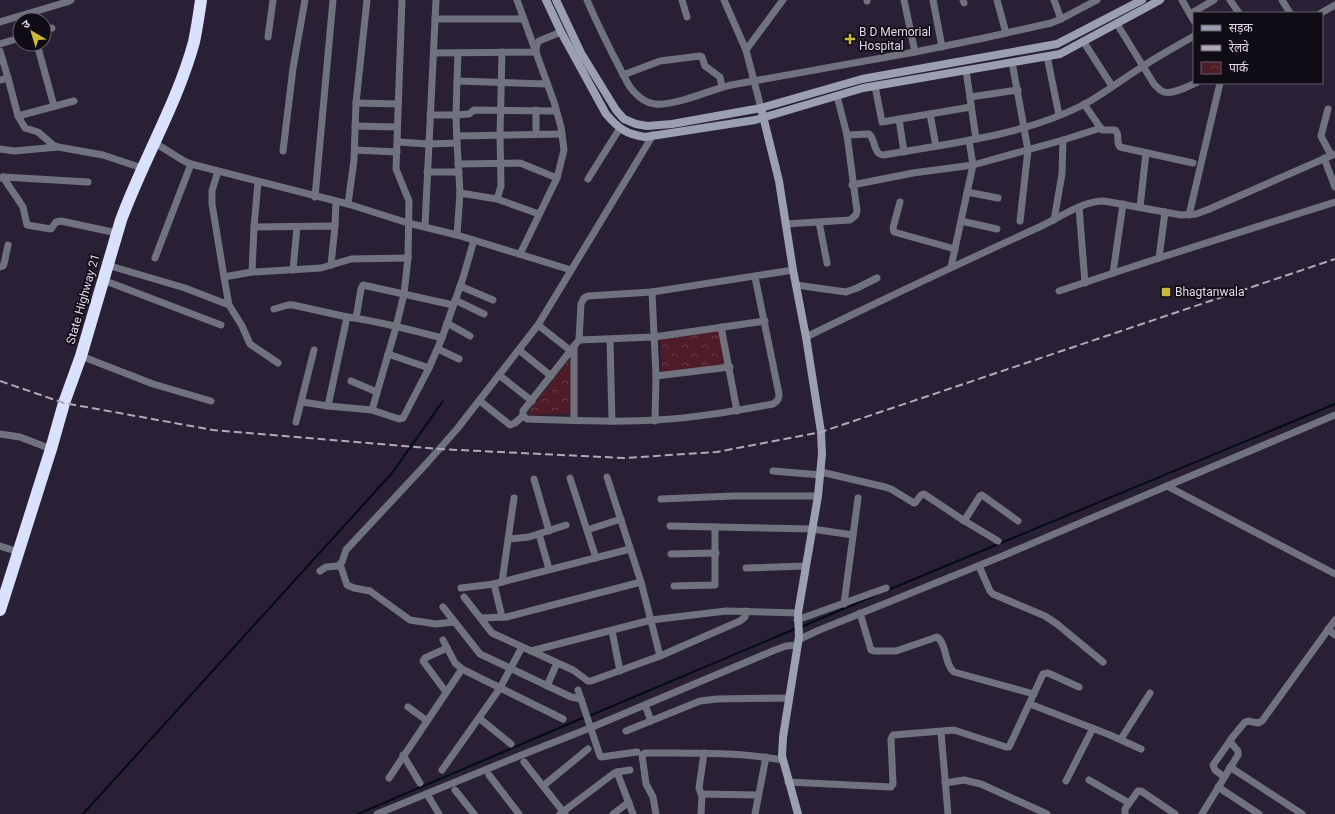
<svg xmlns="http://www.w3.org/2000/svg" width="1335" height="814" viewBox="0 0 1335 814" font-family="Roboto,'Noto Sans Devanagari',sans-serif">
<defs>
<pattern id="park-crowns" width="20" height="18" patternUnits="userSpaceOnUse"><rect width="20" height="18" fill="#4e1c28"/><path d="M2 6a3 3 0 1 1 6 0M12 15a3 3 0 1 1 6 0" fill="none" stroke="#673c47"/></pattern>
</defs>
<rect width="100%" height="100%" fill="#2a2035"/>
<!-- park -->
<g fill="url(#park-crowns)">
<polygon points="719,328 725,365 662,373 660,339"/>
<polygon points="568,361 571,362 571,414 530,415 529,411"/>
</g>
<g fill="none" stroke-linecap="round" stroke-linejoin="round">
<!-- stream -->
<g stroke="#010c18" stroke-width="2">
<polyline points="888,590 1335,404"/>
<polyline points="801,627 876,595"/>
<polyline points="589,716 797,628"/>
<polyline points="83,814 392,473 443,401"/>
<polyline points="358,814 585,717"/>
</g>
<!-- street -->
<g stroke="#70737e" stroke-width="7">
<path d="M402 0 396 169 409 201 408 258 404 294 396 327 372 410 328 406 347 317C379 321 411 330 442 338L463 278 474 240"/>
<polyline points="517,0 554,102 561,127 564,150 557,178 520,254"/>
<path d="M587 0C595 19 604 37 613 55 619 66 624 77 630 87 636 95 645 103 655 104 676 106 709 90 731 85L915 52 984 38 1051 23 1061 19 1097 0"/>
<polyline points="682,0 687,17"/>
<polyline points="724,0 746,50"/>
<polyline points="867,0 867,1"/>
<polyline points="904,0 915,52"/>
<polyline points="933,0 942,47"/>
<polyline points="963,0 964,3"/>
<polyline points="997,0 1006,33"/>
<polyline points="1054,0 1061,19"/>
<polyline points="1182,0 1194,21"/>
<polyline points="1230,0 1239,13"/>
<polyline points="1282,0 1290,13"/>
<polyline points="1321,13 1335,5"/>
<polyline points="1190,14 1214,0"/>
<polyline points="435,19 523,19"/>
<polyline points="0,22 67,2 71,0"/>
<path d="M1117 24 1154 84C1157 87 1160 91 1164 92 1172 95 1188 86 1196 83"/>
<polyline points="44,30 52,28"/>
<polyline points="268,37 273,0"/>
<polyline points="1083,41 1112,86"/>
<polyline points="0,44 20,38"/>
<polyline points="37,44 54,106"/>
<polyline points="0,51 8,78 0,80"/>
<polyline points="434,53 536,52 537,44 539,41 561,32"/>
<polyline points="1047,56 1059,115"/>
<polyline points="1012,62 1028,150 1020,221"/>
<polyline points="966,70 976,139"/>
<polyline points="623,75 660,61 700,56 702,57 705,66 720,77 722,87"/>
<polyline points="8,78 18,116 25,128 38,132 53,145 58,147 103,155 142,168"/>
<polyline points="457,81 458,53"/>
<polyline points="875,86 882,122 971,107"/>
<path d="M837 96 847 135 869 134C876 140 873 155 884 155 951 143 1022 136 1083 105 1104 94 1122 79 1142 67 1158 56 1177 46 1194 36"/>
<polyline points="970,97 1018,90"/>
<polyline points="356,103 398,104"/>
<path d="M1084 104 1102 130H1115C1121 135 1115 142 1120 147L1193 163"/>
<polyline points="761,108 746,50 783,0"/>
<polyline points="1328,109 1321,136 1331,155"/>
<polyline points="536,110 536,134"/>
<polyline points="930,114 936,146"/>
<polyline points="430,115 456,115 457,81 547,84"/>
<polyline points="18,116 74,101"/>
<polyline points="899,119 904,152"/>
<polyline points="355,126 397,127"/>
<polyline points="457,136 562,134"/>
<polyline points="969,140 973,165 1063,140 1101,128"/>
<polyline points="398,142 429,144 457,143 456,115 469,114 474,110 556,111"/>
<polyline points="155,143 184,161 191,164 348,204 408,223 457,235 571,270"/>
<polyline points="457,143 460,193 457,235"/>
<polyline points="0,149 14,151 58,147"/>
<polyline points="355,150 397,152"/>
<polyline points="283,151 293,68 305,0"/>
<polyline points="1324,158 1335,187"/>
<polyline points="458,164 520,163 557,178"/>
<polyline points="218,171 212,191 212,204 224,277"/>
<polyline points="427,172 459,172"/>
<polyline points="3,177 23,207 27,225 51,229 56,222 61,221 117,233"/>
<polyline points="0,178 4,177 88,182"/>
<polyline points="588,179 620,128"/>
<polyline points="258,182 254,227 252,272 321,268 351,259 408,258"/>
<polyline points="852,185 913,173 973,165 951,267"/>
<polyline points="967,192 998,198"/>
<polyline points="460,193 497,199 539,214"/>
<polyline points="315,197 333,0"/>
<polyline points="497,199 501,186 500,135 502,52"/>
<polyline points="900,202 893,228 894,232 955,249"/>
<polyline points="348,204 354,160 356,103 367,0"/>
<polyline points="1079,207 1085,283"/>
<polyline points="1140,207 1146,153"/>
<polyline points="1189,215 1220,83"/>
<polyline points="1054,220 1062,174 1063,140"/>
<polyline points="961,221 997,229"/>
<polyline points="819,222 827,263"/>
<polyline points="786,224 850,220 856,215 857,211 847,135"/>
<polyline points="335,226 336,202"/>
<polyline points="425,226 436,0"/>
<polyline points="254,227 335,226 331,265"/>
<polyline points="155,258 191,164"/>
<polyline points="1159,258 1165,212"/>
<polyline points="107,265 185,288 229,305 224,277 252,272"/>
<polyline points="0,267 3,266 4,264 8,245"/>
<polyline points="293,270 297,227"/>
<polyline points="1113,273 1123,204"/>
<path d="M755 277 779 394C779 400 777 401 773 404 734 411 695 418 655 420 612 423 569 420 527 419L523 416V411L579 340 581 304 584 298 588 296 652 292 793 270"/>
<polyline points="103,280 221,325"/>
<polyline points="796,285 846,292 857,288 877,278"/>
<polyline points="460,286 493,300"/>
<polyline points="1059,291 1159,258 1335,202"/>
<polyline points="652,292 656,376 655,421"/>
<polyline points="455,300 484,314"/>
<polyline points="229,305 242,326 250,344 278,363"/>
<polyline points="274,309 288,305 293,305 347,317"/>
<polyline points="356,318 361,289 363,285 453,305"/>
<polyline points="447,323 470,336"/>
<polyline points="538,325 571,351"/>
<polyline points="721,327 737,411"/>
<path d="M806 337C882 300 958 264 1035 229 1056 220 1081 201 1104 201L1181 215 1196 214 1207 210 1335 154"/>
<polyline points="579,340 654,337 765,321"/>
<polyline points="610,340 612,421"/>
<polyline points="438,349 459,359"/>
<polyline points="519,350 551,376"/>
<polyline points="388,354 429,368"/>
<polyline points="81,356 153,384 211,401"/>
<polyline points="499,375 532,401"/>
<polyline points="656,376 730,367"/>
<polyline points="351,381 377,392"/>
<polyline points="480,401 510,425 515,423 523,416"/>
<polyline points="302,402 328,406"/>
<polyline points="372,410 399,419 403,418 429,368 442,338"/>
<polyline points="574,420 574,346"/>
<polyline points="296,422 314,350"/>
<polyline points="0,434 20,437 51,449"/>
<polyline points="773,471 821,475"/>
<polyline points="821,472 885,487 891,489 914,503 915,503 921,495 924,494 963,520 998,541"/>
<polyline points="607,477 641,582 660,656"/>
<polyline points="570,478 596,558"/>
<polyline points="534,479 549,531"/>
<polyline points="1167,486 1335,415"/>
<polyline points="661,499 734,496 818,496"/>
<polyline points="964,521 980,496 982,495 1018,521"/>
<polyline points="670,526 812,529 853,535"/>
<polyline points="587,530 621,519"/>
<polyline points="539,534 549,569"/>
<polyline points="509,539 529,537 566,525"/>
<polyline points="0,546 19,552"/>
<polyline points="671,554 716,553"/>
<polyline points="340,564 347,585 354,588 370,591 410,620 436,624 454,622"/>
<polyline points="979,566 990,591 993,594 1045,616 1057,624 1103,662"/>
<polyline points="746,568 805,566"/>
<polyline points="320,571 326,567 338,566 342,562 346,550 427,463 457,429 538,325 653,135"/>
<polyline points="502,582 514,498"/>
<polyline points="494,584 502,617"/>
<polyline points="674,586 715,585 715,527"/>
<polyline points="461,588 494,584 630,549"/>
<polyline points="464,597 492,633 573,670 588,681 591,681 660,656 740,621 745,617 746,611"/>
<polyline points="844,604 858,498"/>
<polyline points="443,607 480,654 571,697 581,699"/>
<path d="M860 613 871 650 875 651H896L937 637C947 643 944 664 954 672L1034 694"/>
<polyline points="481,618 507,617 641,582"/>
<polyline points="797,620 886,588"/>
<polyline points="1328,629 1335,635"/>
<polyline points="612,631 620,671"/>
<polyline points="443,640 455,663 462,669"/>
<polyline points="798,640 817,631 1000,557 1167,486 1335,574"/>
<polyline points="531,651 651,620 726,611 798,613"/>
<polyline points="547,686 557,663"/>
<polyline points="578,690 600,756 601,757 637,752"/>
<polyline points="446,692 423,661 425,658 447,648"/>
<polyline points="1030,704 1110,735 1141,749"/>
<polyline points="645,705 651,721"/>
<polyline points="408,707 426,720"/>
<polyline points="479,718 511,744"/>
<polyline points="626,731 700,701 717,699 789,698"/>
<polyline points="941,732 948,814"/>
<polyline points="1121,739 1150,693"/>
<polyline points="403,755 420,783"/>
<polyline points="524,762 565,814"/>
<polyline points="1230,767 1302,814"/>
<polyline points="442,770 500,688 522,647"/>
<polyline points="617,772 633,814"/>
<polyline points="489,775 519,814"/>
<polyline points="1224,777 1215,770 1213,765 1230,741"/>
<polyline points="389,778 462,669 563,719"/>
<polyline points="1089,780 1129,803"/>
<polyline points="1066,781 1093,728"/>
<polyline points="788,782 891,787 893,784 891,739 893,735 954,730 1006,747 1009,747 1043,674 1048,673 1079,687"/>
<polyline points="945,783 964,780 981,784 1047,814"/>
<polyline points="543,786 588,749"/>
<polyline points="1218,787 1259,814"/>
<polyline points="455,790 474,814"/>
<polyline points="427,794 439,814"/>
<polyline points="701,794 758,795"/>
<polyline points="701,813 702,796 699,788 704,753"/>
<polyline points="377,814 519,756 590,728 775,650 786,646 797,645"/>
<polyline points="560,814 613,774 617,772 630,770"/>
<polyline points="613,814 629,802"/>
<path d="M656 814 653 797 646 784 642 755 645 753C691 753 738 752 783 760"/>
<polyline points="755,814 766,757"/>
<polyline points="1125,814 1125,809 1138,791 1141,791 1175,814"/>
<polyline points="1202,814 1238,755 1238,751 1231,743 1231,739 1245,722 1248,721 1258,723 1262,721 1335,620"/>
</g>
<!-- secondary -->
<g stroke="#9a9fb1" stroke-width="8">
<path d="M546 0 561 32 606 114C619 129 626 134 645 137L755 120 863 88 1060 54 1160 0"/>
<polyline points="556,0 581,53 616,110 624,119 636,124 647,126 672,124 761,108 862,79 1057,44 1142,0"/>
<polyline points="761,108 779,181 793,270 806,337 821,432 822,454 818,496 798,613 799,637 783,737 782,756 798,814"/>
</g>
<!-- highway -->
<path stroke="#d9e1fd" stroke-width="12" d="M0 610 51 449 64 403 81 356 121 220C143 160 177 104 194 42 197 28 199 14 201 0"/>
<!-- rail -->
<polyline stroke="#b1a9b9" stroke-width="2" stroke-dasharray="8 4" stroke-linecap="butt" points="0,381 64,403 213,430 439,449 624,458 717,452 821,432 1335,259"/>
</g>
<!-- markers -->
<g fill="#cbba39" stroke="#100c15" stroke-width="1.5">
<path d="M848 33h4v4h4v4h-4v4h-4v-4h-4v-4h4z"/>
<rect x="1161" y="287" width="10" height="10" rx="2"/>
</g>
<g text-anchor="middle" stroke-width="3.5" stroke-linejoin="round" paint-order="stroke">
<!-- poi labels -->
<g font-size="12" fill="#e0dae8" stroke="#100c15" text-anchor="start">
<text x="859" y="36">B D Memorial<tspan x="859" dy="14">Hospital</tspan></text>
<text x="1175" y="296">Bhagtanwala</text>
</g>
<!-- street labels -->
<g font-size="12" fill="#e0dae8" stroke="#100c15">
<text transform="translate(83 299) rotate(-74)" y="4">State Highway 21</text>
</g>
</g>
<!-- legend -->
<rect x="1193" y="12" width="130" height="72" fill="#100c15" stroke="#635e69"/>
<rect x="1201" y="25" width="20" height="6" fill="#9a9fb1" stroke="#635e69"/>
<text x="1229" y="32" font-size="12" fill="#e0dae8">सड़क</text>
<rect x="1201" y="45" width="20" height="6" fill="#b1a9b9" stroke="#635e69"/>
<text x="1229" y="52" font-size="12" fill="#e0dae8">रेलवे</text>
<rect x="1201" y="62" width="20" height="12" fill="url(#park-crowns)" stroke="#635e69"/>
<text x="1229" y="72" font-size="12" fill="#e0dae8">पार्क</text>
<!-- north arrow -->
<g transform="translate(32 32) rotate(322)"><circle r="19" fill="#100c15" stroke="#635e69"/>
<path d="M0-3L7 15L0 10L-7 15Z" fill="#cbba39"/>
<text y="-6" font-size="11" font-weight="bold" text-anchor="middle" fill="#e0dae8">उ</text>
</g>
</svg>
